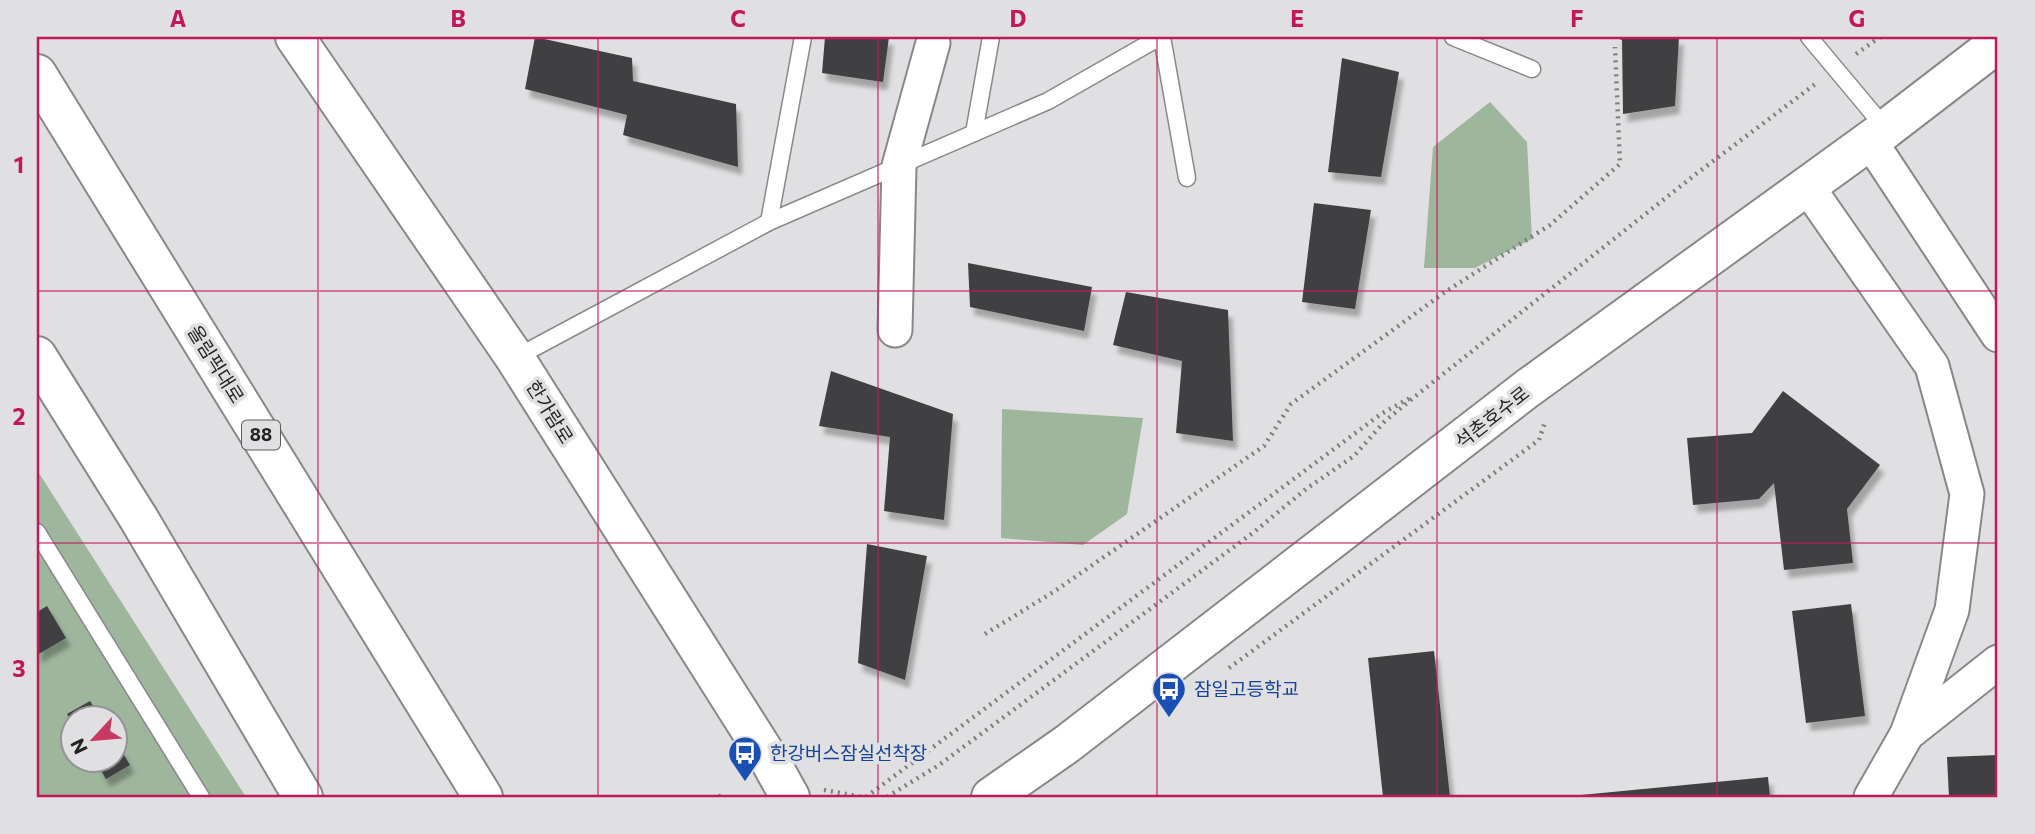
<svg xmlns="http://www.w3.org/2000/svg" width="2035" height="834" viewBox="0 0 2035 834" font-family="Commissioner,'Noto Sans KR',sans-serif">
<defs>
<filter id="shadow"><feDropShadow dx="4.5" dy="8" stdDeviation="2" flood-color="#0004"/></filter>
</defs>
<rect width="100%" height="100%" fill="#e0e0e2"/>
<!-- green -->
<g fill="#9db69c" fill-rule="evenodd">
<polygon points="1490,102 1527,142 1532,239 1475,268 1424,268 1433,147"/>
<polygon points="1002,409 1143,418 1127,514 1083,545 1001,538"/>
<path d="M37 470 246 797H37ZM74 718H116V760H74Z"/>
</g>
<!-- building -->
<g fill="#414142" filter="url(#shadow)">
<polygon points="535,37 632,58 633,81 736,104 738,167 623,135 627,115 525,89"/>
<polygon points="825,37 889,37 883,82 822,73"/>
<polygon points="1614,37 1679,37 1675,106 1623,114 1622,40"/>
<polygon points="1342,58 1399,72 1381,177 1328,172"/>
<polygon points="1314,203 1371,210 1355,309 1302,302"/>
<polygon points="968,263 1092,287 1084,331 970,307"/>
<polygon points="1126,292 1228,310 1233,441 1176,433 1182,361 1113,345"/>
<polygon points="831,371 953,414 944,520 884,511 890,437 819,426"/>
<polygon points="1783,391 1880,465 1847,509 1853,563 1784,570 1774,483 1759,499 1693,505 1687,438 1752,433"/>
<polygon points="867,544 927,556 905,680 858,663"/>
<polygon points="1851,604 1865,716 1806,723 1792,611"/>
<polygon points="47,606 66,638 37,655 37,612"/>
<polygon points="1434,651 1450,797 1383,797 1368,658"/>
<polygon points="90,701 101,718 74,718 74,725 67,714"/>
<polygon points="116,742 130,765 106,779 95,760 116,760"/>
<polygon points="1998,755 1998,797 1949,797 1947,757"/>
<polygon points="1768,777 1770,797 1581,797 1581,795"/>
</g>
<g fill="none" stroke-linecap="round" stroke-linejoin="round">
<!-- lane casing -->
<g stroke="#88888a" stroke-width="19">
<g id="lane">
<polyline points="1162,37 1187,178"/>
<polyline points="1453,37 1532,69"/>
<polyline points="1809,37 1886,129"/>
<polyline points="974,133 991,37"/>
<polyline points="769,222 803,37"/>
<polyline points="515,358 769,222 1048,101 1160,37"/>
<polyline points="37,532 201,797"/>
</g>
</g>
<!-- street casing -->
<g stroke="#88888a" stroke-width="37">
<g id="street">
<polyline points="1870,141 1998,335"/>
<polyline points="1807,186 1932,366 1967,494 1952,610 1907,734"/>
<polyline points="895,330 899,166 933,43"/>
<polyline points="1871,797 1907,734 1998,662"/>
</g>
</g>
<!-- secondary casing -->
<g stroke="#88888a" stroke-width="42">
<g id="secondary">
<polyline points="295,37 515,358 770,761 790,797"/>
<polyline points="991,797 1067,744 1528,388 1886,129 1998,43"/>
</g>
</g>
<!-- highway casing -->
<g stroke="#88888a" stroke-width="42">
<g id="highway">
<polyline points="37,74 483,797"/>
<polyline points="37,356 139,519 303,797"/>
</g>
</g>
<!-- path -->
<g stroke="#7d7d7e" stroke-width="4.5" stroke-dasharray="2 5" stroke-linecap="butt">
<polyline points="1856,54 1880,37"/>
<polyline points="985,634 1055,591 1264,446 1291,404 1445,292 1550,225 1620,164 1615,47"/>
<polyline points="1229,668 1539,440 1545,422"/>
<polyline points="824,790 862,797"/>
<polyline points="718,795 720,797"/>
<polyline points="866,797 1381,414 1410,398"/>
<polyline points="887,797 939,765 1254,532 1306,489 1354,456 1385,421 1423,390 1696,174 1818,82"/>
</g>
<!-- lane -->
<use href="#lane" stroke="#fff" stroke-width="16"/>
<!-- street -->
<use href="#street" stroke="#fff" stroke-width="33"/>
<!-- secondary -->
<use href="#secondary" stroke="#fff" stroke-width="38"/>
<!-- highway -->
<use href="#highway" stroke="#fff" stroke-width="38"/>
</g>
<!-- grid -->
<path fill="none" stroke="#c2185b" stroke-width="2" stroke-opacity="0.55" d="M318 37V797M598 37V797M878 37V797M1157 37V797M1437 37V797M1717 37V797M37 291H1998M37 543H1998"/>
<!-- icons -->
<defs>
<g id="bus-pin" transform="scale(1.75)"><path d="M0 17L-7.5 6A9.5 9.5 0 1 1 7.5 6Z" fill="#1a4fb4" stroke="#e0e0e2"/><path d="M-5-6H5V4H4V6H2V4H-2V6H-4V4H-5ZM-3.5-4V0h7V-4ZM-3.5 1.2v1.5H-2V1.2ZM2 1.2v1.5H3.5V1.2Z" fill="#fff"/></g>
</defs>
<g fill-rule="evenodd">
<use href="#bus-pin" x="1169" y="689"/>
<use href="#bus-pin" x="745" y="753"/>
</g>
<g text-anchor="middle" stroke-width="7" stroke-linejoin="round" paint-order="stroke">
<!-- shield labels -->
<rect fill="#e0e0e2" stroke="#5c5c5d" stroke-width="2" x="242" y="420.5" width="38" height="29" rx="5"/>
<g font-size="18" font-weight="bold" fill="#232324">
<text x="261" y="441">88</text>
</g>
<!-- street labels -->
<g font-size="19" fill="#232324" stroke="#e0e0e2">
<text transform="translate(216 364) rotate(58)" y="7">올림픽대로</text>
<text transform="translate(550 412) rotate(58)" y="7">한가람로</text>
<text transform="translate(1492 417) rotate(-38)" y="7">석촌호수로</text>
</g>
<!-- transit labels -->
<g font-size="19" fill="#164399" stroke="#e0e0e2" text-anchor="start">
<text x="1194" y="696">잠일고등학교</text>
<text x="770" y="760">한강버스잠실선착장</text>
</g>
</g>
<!-- border -->
<rect width="2035" height="834" fill="none" stroke="#e0e0e2" stroke-width="77"/>
<!-- north arrow -->
<g transform="translate(94 739) rotate(244)"><circle r="33" fill="#e0e0e2" stroke="#949496" stroke-width="2"/>
<path d="M0-5L12 26L0 18L-12 26Z" fill="#c83a64"/>
<text y="-10" font-size="19" font-weight="bold" text-anchor="middle" fill="#232324">N</text>
</g>
<rect x="38" y="38" width="1958" height="758" fill="none" stroke="#c2185b" stroke-width="2.5"/>
<g font-size="23" text-anchor="middle" font-weight="bold" fill="#c2185b">
<text x="178" y="27">A</text>
<text x="458" y="27">B</text>
<text x="738" y="27">C</text>
<text x="1018" y="27">D</text>
<text x="1297" y="27">E</text>
<text x="1577" y="27">F</text>
<text x="1857" y="27">G</text>
<text x="19" y="173">1</text>
<text x="19" y="425">2</text>
<text x="19" y="677">3</text>
</g>
</svg>
